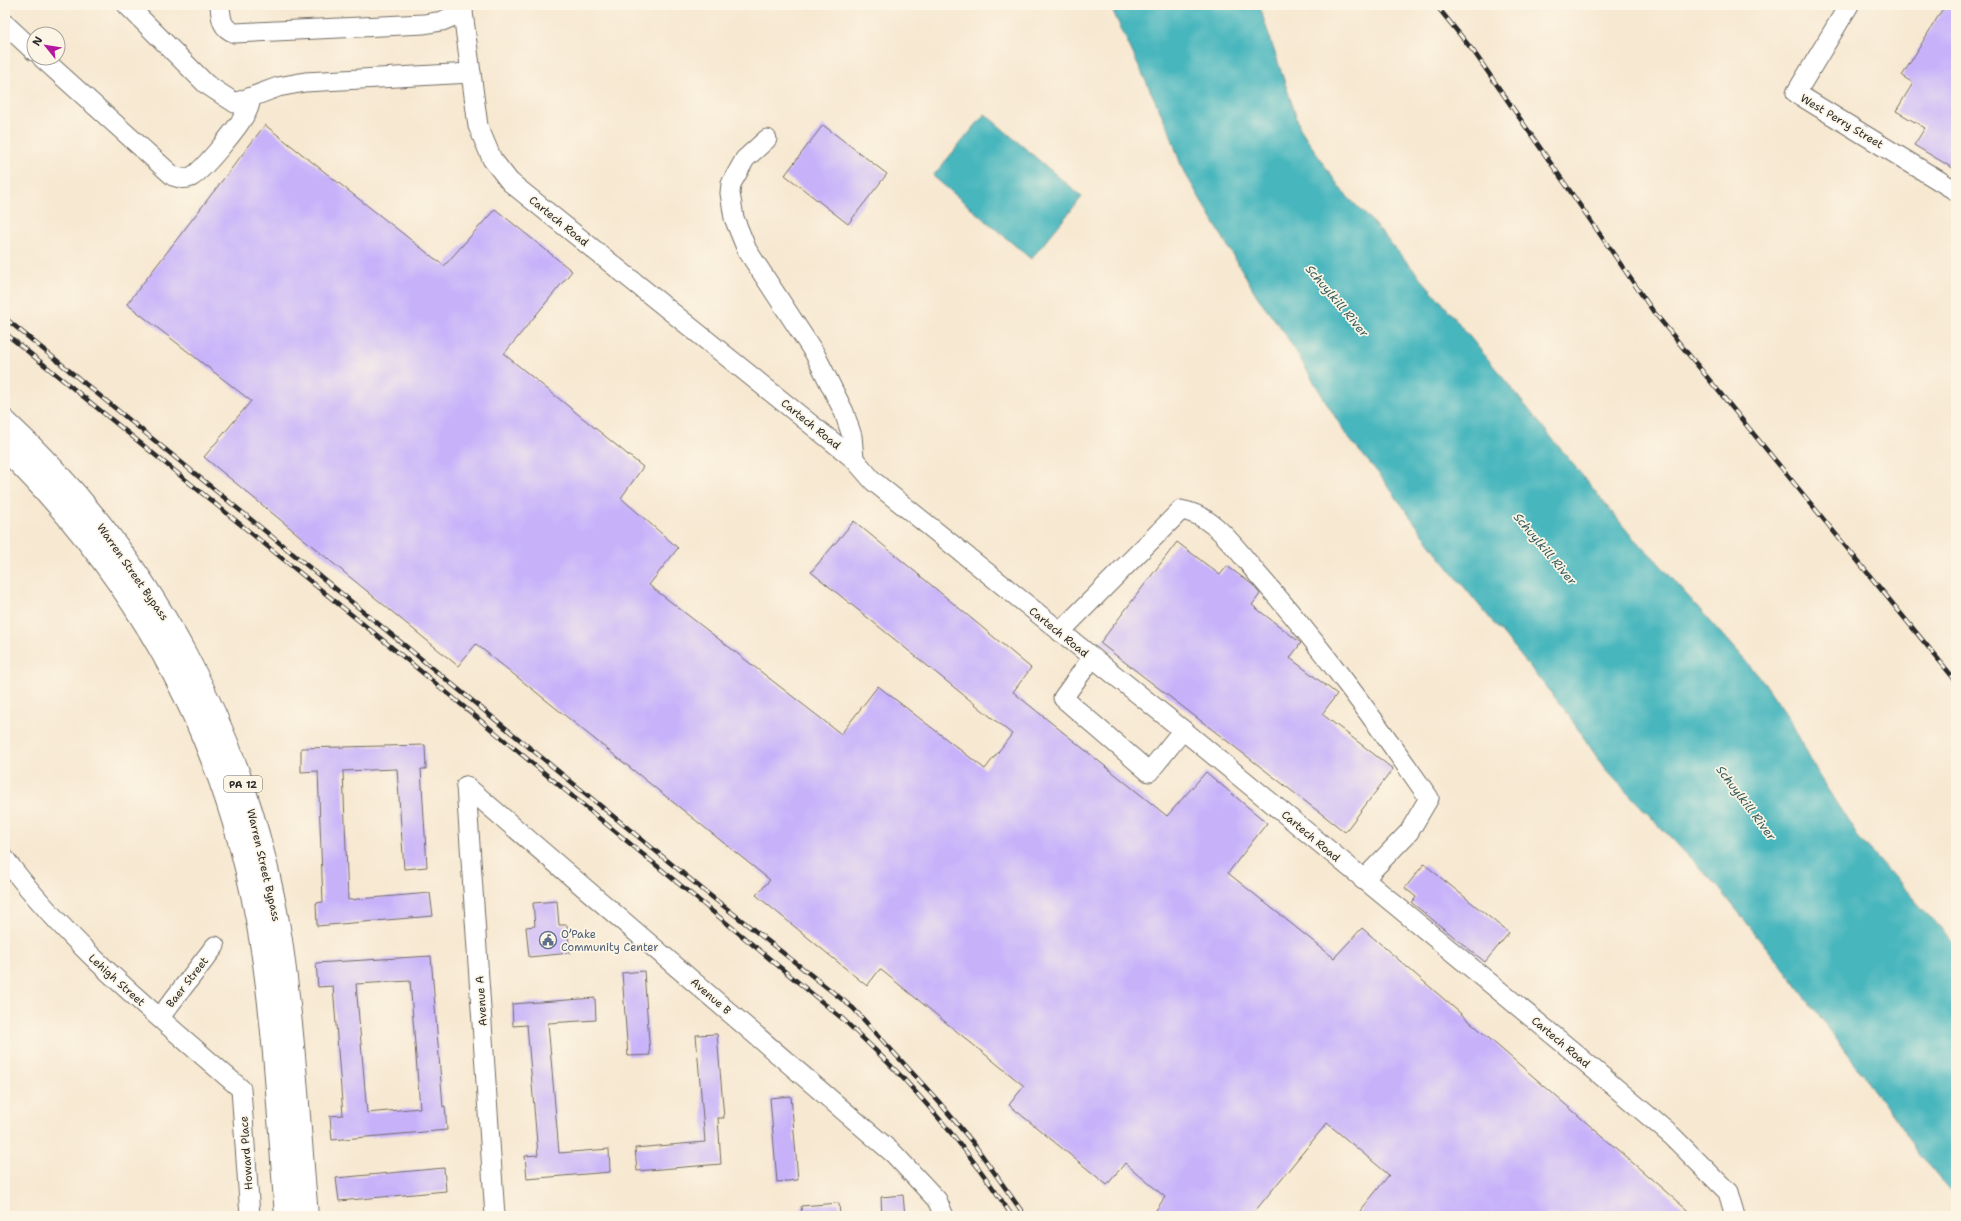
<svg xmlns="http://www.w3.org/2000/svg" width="1961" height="1221" viewBox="0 0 1961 1221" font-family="'Shantell Sans',sans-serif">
<rect width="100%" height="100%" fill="#fcf5e5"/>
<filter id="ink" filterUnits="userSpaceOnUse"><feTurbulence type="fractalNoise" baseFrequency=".025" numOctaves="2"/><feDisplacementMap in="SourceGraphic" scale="8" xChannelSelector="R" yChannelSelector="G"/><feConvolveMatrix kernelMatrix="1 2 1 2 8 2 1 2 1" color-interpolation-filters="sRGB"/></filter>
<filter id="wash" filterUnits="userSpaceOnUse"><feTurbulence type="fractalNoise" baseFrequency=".012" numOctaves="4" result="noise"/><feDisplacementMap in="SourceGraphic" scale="16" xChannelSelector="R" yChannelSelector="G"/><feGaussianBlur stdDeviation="0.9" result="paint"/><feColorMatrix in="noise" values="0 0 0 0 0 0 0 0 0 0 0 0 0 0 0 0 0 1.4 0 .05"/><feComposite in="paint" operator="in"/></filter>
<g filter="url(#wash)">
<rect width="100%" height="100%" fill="#f7e8d1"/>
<!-- water -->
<g fill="#46b6bd" stroke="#387074">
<polygon points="1110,5 1259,5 1300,128 1324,165 1343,192 1368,217 1444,305 1632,537 1655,559 1764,682 1790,720 1819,776 1858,837 1956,946 1956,1198 1919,1153 1886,1106 1794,982 1719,888 1605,769 1565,710 1442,560 1379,474 1346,435 1284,332 1257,296 1182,168 1169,130"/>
<polygon points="985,114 1082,197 1031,259 933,176"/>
</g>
<g id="blocks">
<!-- building -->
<g fill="#c7b2fa" fill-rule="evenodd">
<polygon points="1945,5 1956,5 1956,170 1914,145 1925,128 1896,111 1913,83 1902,76"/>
<polygon points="265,125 444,266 495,209 572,271 504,354 643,467 621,498 678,548 649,585 841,734 878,686 985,769 1012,734 811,572 854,521 1031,668 1013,692 1167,816 1206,772 1267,823 1228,873 1334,958 1362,928 1694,1216 1356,1216 1389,1175 1327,1123 1251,1216 1152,1216 1165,1197 1125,1163 1107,1185 1009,1105 1024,1086 880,969 867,986 756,895 770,880 476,644 458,666 204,457 251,401 127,304"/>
<polygon points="823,125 887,174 848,224 785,175"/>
<polygon points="1177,542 1220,575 1227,566 1253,585 1260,594 1252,605 1301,643 1290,658 1337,694 1322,714 1393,769 1345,832 1100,643"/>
<polygon points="425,745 426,769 421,769 427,867 404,869 397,769 343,771 348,900 430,893 433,916 317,926 316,903 323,902 318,771 301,772 301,748"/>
<polygon points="1424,864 1509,933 1485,962 1412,903 1416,897 1405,888"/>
<polygon points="557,901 559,925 567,925 570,953 529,957 526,927 535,926 533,903"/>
<path d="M431 956 443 1107 445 1106 447 1130 332 1140 330 1116 343 1115 333 986 318 987 316 963ZM410 981 420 1108 367 1113 356 984Z"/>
<polygon points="644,971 650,1055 628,1056 622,973"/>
<polygon points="595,998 596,1020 548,1023 559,1153 609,1149 610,1172 527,1179 525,1156 538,1155 527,1025 513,1026 512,1004"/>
<polygon points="717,1034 724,1118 718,1118 721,1164 637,1171 635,1148 705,1142 696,1035"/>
<polygon points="791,1096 798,1180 777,1182 770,1098"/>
<polygon points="444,1168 446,1191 339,1201 336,1178"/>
<polygon points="903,1195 905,1216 882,1216 881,1197"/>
<polygon points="839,1203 840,1216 802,1216 801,1206"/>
</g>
</g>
</g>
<g filter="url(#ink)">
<use href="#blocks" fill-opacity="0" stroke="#726d65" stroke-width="1"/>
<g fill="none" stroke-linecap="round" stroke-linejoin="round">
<!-- minor casing -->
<g stroke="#726d65" stroke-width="21">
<g id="minor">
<polyline points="127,5 206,84 235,103 278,87 305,82 471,73"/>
<path d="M220 5C221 18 221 28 235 33L424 24 442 21 463 12"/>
<polyline points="462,5 478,126 492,159 510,182 854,459 873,481 1183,730 1570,1049 1672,1136 1728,1192 1735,1216"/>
<polyline points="1849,5 1796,93 1956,191"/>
<polyline points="5,24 34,51"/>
<path d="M42 58 173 176C179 178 184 180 191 177 203 171 239 126 246 113 249 109 250 103 251 98"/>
<polyline points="767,139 745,159 731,184 730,193 734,218 747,250 815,354 844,412 852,436 854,459"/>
<path d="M1060 632 1181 510C1193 512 1203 517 1213 525 1228 536 1247 562 1260 577 1321 646 1376 722 1429 798L1409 832 1363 880"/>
<polyline points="1092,658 1063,698 1149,772 1183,730"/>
<polyline points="466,786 894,1154 937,1200 944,1216"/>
<polyline points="466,786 495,1216"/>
<path d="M5 859C73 949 157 1015 241 1089L250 1216"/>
<polyline points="160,1017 215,946"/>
</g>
</g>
<!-- highway casing -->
<g stroke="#726d65" stroke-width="24">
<g id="highway">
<path d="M5 421C154 558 250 741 281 940 294 1031 299 1124 307 1216"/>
<path d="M5 449C145 587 230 748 261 943 275 1033 279 1125 286 1216"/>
</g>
</g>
<!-- minor -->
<use href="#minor" stroke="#fff" stroke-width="19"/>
<!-- highway -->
<use href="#highway" stroke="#fff" stroke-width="22"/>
<!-- rail casing -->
<g stroke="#2b2b2b" stroke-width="4.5">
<g id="rail">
<polyline points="1436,5 1474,52 1653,311 1956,681"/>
<polyline points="5,318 707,893 853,1008 939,1102 974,1144 1025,1216"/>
<path d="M5 333 395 650 844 1020C866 1042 890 1063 911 1087 948 1127 982 1170 1012 1216"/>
</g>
</g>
<!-- rail -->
<use href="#rail" stroke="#fcf5e5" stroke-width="3" stroke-dasharray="9" stroke-linecap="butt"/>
</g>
</g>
<!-- icons -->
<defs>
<g id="civic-ring" transform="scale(0.9)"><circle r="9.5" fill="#fcf5e5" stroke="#5c6f8a" stroke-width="1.5"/><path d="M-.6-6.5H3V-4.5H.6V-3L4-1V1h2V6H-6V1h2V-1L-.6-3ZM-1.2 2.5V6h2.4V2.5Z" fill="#5c6f8a"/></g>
</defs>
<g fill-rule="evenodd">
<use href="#civic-ring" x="548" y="940"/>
</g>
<g text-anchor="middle" stroke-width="3.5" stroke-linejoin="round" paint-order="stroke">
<!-- shield labels -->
<rect fill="#fcf5e5" stroke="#6a6863" stroke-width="1" x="224" y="776" width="38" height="16" rx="3"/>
<g font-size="10" font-weight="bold" fill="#2b2b2b">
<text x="243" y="788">PA 12</text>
</g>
<!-- street labels -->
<g font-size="11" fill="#2b2b2b" stroke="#fcf5e5">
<text transform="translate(1842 121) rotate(31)" y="4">West Perry Street</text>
<text transform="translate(559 221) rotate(39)" y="4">Cartech Road</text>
<text transform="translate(811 424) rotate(39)" y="4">Cartech Road</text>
<text transform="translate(133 572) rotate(55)" y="4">Warren Street Bypass</text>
<text transform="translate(1059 632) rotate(39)" y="4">Cartech Road</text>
<text transform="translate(1311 836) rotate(40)" y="4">Cartech Road</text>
<text transform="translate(264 865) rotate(77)" y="4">Warren Street Bypass</text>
<text transform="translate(117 980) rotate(42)" y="4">Lehigh Street</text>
<text transform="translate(187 982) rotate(-52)" y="4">Baer Street</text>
<text transform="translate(711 996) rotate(41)" y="4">Avenue B</text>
<text transform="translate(481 1001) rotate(-94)" y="4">Avenue A</text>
<text transform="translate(1561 1042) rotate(40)" y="4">Cartech Road</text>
<text transform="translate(246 1153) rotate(-94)" y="4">Howard Place</text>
</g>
<!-- service labels -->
<g font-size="11" fill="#4e5e75" stroke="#fcf5e5" text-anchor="start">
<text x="561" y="938">O’Pake<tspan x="561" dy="13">Community Center</tspan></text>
</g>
<!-- water labels -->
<g font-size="12" font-style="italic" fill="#345c5e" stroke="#fcf5e5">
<text transform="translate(1337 301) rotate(50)" y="4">Schuylkill River</text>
<text transform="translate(1545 549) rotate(50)" y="4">Schuylkill River</text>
<text transform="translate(1746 803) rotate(53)" y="4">Schuylkill River</text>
</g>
</g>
<!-- margin -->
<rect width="1961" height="1221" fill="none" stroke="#fcf5e5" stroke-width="20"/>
<!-- north arrow -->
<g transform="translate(46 46) rotate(300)"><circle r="19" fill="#fcf5e5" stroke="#a8a49b"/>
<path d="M0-3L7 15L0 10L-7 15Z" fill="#b5179e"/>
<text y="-6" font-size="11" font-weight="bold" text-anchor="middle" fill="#2b2b2b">N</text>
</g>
</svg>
